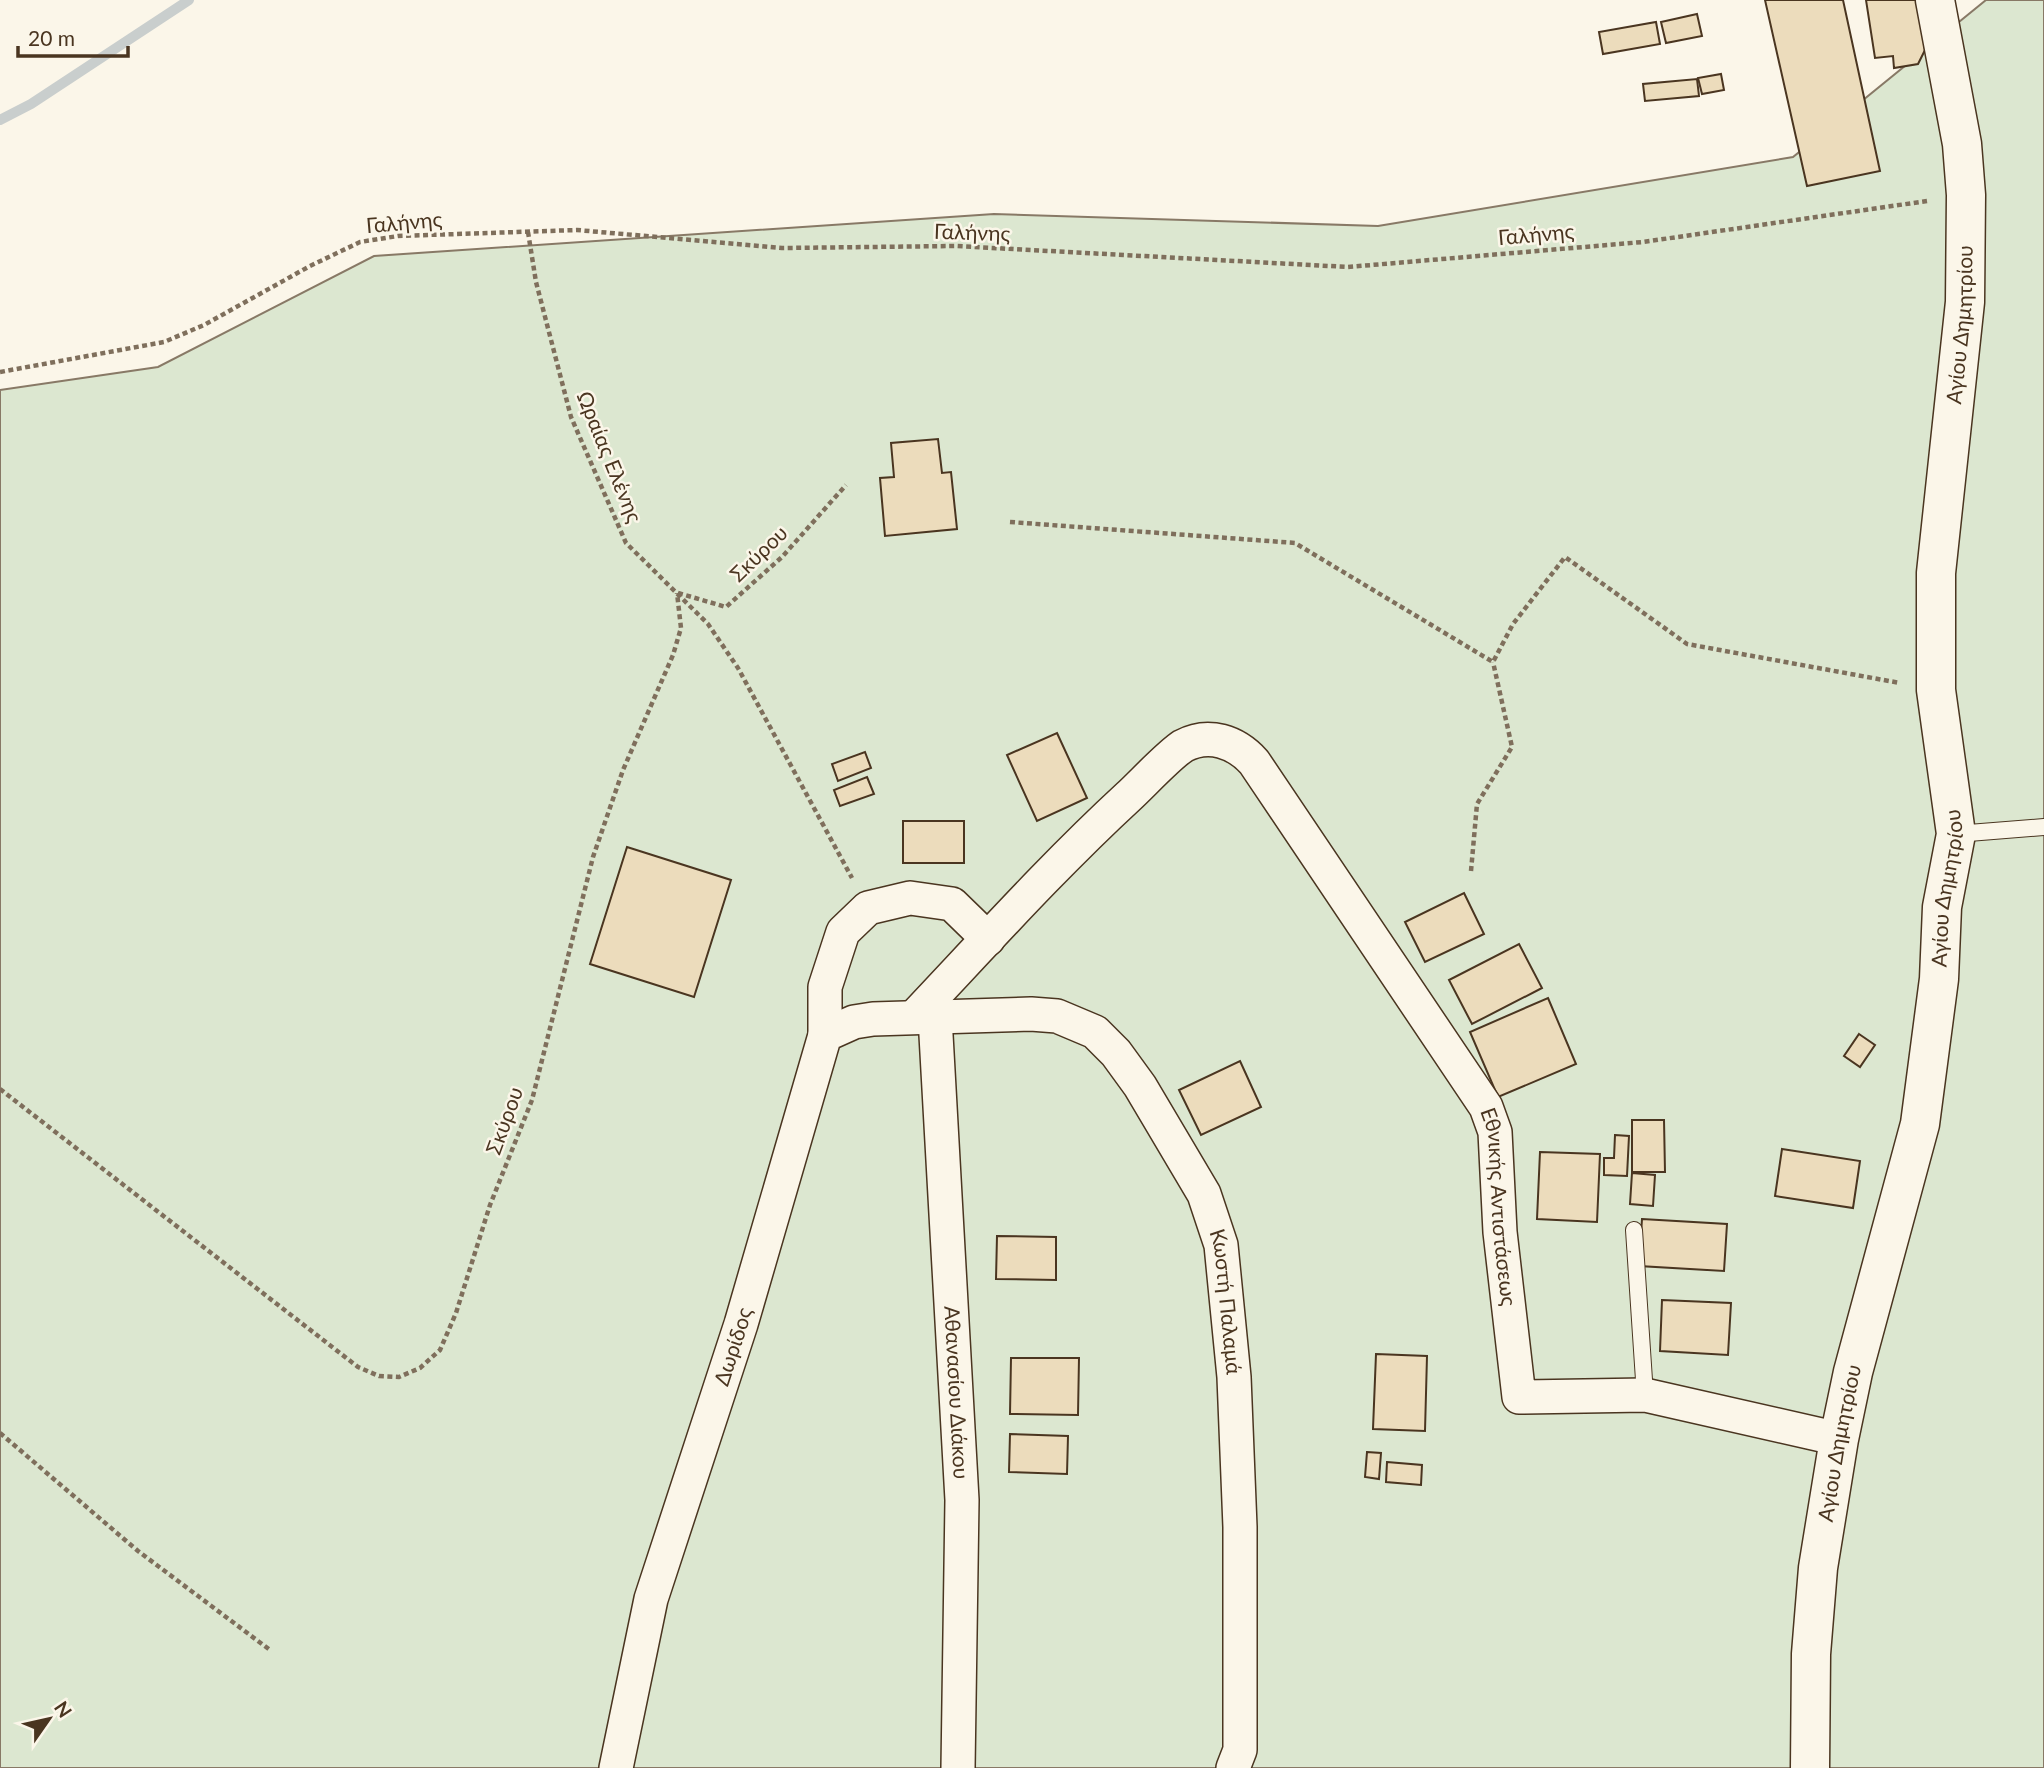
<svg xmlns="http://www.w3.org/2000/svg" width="2044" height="1768" viewBox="0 0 2044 1768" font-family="Lato,sans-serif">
<rect width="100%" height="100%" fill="#fbf6e9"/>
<!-- green -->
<polygon fill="#dce7d0" stroke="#887966" stroke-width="2" points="1986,0 2044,0 2044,1768 0,1768 0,390 158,367 374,256 994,214 1378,226 1793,157"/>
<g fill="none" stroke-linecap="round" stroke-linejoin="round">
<!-- stream -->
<polyline stroke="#c9cecd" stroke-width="10" points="0,120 31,104 189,0"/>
</g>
<!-- building -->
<g fill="#ecdcbc" stroke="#4a3520" stroke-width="2">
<polygon points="1765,0 1843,0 1880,171 1807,186"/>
<polygon points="1866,0 1918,0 1925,50 1918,64 1894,68 1893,56 1875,58"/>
<polygon points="1697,14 1702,36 1666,43 1661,22"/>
<polygon points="1656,22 1660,44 1603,54 1599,32"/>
<polygon points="1721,74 1724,90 1702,94 1698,78"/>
<polygon points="1697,79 1699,96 1645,101 1643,84"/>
<polygon points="938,439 942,473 951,472 957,529 885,536 880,478 894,477 891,443"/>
<polygon points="1057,733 1087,798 1037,821 1007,755"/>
<polygon points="865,752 871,768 838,781 832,764"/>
<polygon points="867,777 874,794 840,806 834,790"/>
<rect x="903" y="821" width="61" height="42"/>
<polygon points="627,847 731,880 694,997 590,964"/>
<polygon points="1464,893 1484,934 1425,962 1405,922"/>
<polygon points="1519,944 1542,988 1472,1024 1449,980"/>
<polygon points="1548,998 1576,1064 1498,1097 1470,1032"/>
<polygon points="1859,1034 1875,1045 1860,1067 1844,1056"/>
<polygon points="1240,1061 1261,1107 1201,1135 1179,1090"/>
<polygon points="1632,1120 1664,1120 1665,1172 1632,1172"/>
<polygon points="1615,1135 1629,1136 1627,1176 1604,1175 1604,1158 1614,1158"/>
<polygon points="1782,1149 1860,1161 1853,1208 1775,1196"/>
<polygon points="1540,1152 1600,1154 1597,1222 1537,1219"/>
<polygon points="1632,1173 1655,1175 1653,1206 1630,1204"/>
<polygon points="1642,1219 1727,1224 1724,1271 1639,1266"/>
<polygon points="997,1236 1056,1237 1056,1280 996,1279"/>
<polygon points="1662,1300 1731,1303 1728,1355 1660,1351"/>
<polygon points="1376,1354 1427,1356 1425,1431 1373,1429"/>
<polygon points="1011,1358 1079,1358 1078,1415 1010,1414"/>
<polygon points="1010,1434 1068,1436 1067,1474 1009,1472"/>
<polygon points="1367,1452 1381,1453 1379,1479 1365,1477"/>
<polygon points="1387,1462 1422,1465 1421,1485 1386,1482"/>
</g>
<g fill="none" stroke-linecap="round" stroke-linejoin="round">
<!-- service casing -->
<g stroke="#4a3520" stroke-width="18">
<g id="service">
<polyline points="1956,834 2044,827"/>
<polyline points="1634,1230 1645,1395"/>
</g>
</g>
<!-- minor casing -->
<g stroke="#4a3520" stroke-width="36">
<g id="minor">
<path id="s1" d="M914 1017C984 943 1053 866 1129 796 1142 784 1169 755 1183 746 1209 732 1236 742 1254 762L1486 1107 1495 1132 1500 1232 1519 1397 1645 1395 1839 1439"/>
<path id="s2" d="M935 1017 962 1500 958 1768"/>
<polyline points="825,1035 825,987 843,932 868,908 910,898 952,904 988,939"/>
<path id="s3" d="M616 1768 651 1599 741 1324 825 1035 854 1022 873 1019 1031 1014 1057 1016 1095 1032 1116 1053 1140 1086 1204 1194 1221 1245 1234 1377 1240 1527V1750L1233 1768"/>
</g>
</g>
<!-- tertiary casing -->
<g stroke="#4a3520" stroke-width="41">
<g id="tertiary">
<path id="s4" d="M1810 1768 1811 1654 1818 1568 1839 1439 1853 1372 1920 1124 1939 979 1942 907 1956 834 1936 690V573L1965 302 1966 195 1962 144 1935 0"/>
</g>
</g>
<!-- path -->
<g stroke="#7f6f5c" stroke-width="4.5" stroke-dasharray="5 3.5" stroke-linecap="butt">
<polyline points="528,232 536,282 571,417 626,543 708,624 738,668 852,878"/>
<polyline points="0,372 164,342 204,325 310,266 360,242 398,236 577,230 782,248 956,246 1348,267 1643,242 1927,201"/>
<polyline points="1010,522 1295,543 1493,662 1513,624 1565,557 1687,644 1900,683"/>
<polyline points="678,593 726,607 782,557 846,485"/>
<polyline points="1471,871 1477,804 1512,747 1493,662"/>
<polyline points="0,1089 358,1367 379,1376 399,1377 420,1368 440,1350 456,1313 490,1205 532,1100 593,857 623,770 673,655 681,628 677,593"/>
<polyline points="0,1433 138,1551 270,1650"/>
</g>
<!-- service -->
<use href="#service" stroke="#fbf6e9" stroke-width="16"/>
<!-- minor -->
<use href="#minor" stroke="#fbf6e9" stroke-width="33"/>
<!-- tertiary -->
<use href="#tertiary" stroke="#fbf6e9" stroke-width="38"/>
</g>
<g text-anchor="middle" stroke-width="5" stroke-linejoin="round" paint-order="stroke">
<!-- street labels -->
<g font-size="21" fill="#4a3520" stroke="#fbf6e9">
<text transform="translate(404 223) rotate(-5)" y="7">Γαλήνης</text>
<text transform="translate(972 233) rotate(2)" y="7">Γαλήνης</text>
<text transform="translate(1536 235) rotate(-5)" y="7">Γαλήνης</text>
<text dy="7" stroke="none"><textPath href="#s4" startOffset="1461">Αγίου Δημητρίου</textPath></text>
<text transform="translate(609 457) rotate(68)" y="7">Ωραίας Ελένης</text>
<text transform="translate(759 554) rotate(-44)" y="7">Σκύρου</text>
<text dy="7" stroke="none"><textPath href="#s4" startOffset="894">Αγίου Δημητρίου</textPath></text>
<text transform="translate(505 1121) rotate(-70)" y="7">Σκύρου</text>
<text dy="7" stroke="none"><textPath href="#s1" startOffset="978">Εθνικής Αντιστάσεως</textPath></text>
<text dy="7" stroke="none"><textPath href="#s3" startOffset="1346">Κωστή Παλαμά</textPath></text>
<text dy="7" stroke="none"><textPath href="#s3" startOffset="438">Δωρίδος</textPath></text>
<text dy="7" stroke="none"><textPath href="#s2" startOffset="376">Αθανασίου Διάκου</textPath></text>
<text dy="7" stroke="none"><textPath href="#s4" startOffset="327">Αγίου Δημητρίου</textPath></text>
</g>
</g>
<!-- north arrow -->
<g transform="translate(49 1719) rotate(56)" stroke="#fbf6e9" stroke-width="5" paint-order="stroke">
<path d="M0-5L12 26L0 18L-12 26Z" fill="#4a3520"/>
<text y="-10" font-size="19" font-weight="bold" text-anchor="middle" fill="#4a3520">N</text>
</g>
<!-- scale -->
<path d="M18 46v10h110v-10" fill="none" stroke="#4a3520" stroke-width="3.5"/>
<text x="28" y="46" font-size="21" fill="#4a3520" stroke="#fbf6e9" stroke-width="5" paint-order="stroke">20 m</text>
</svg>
